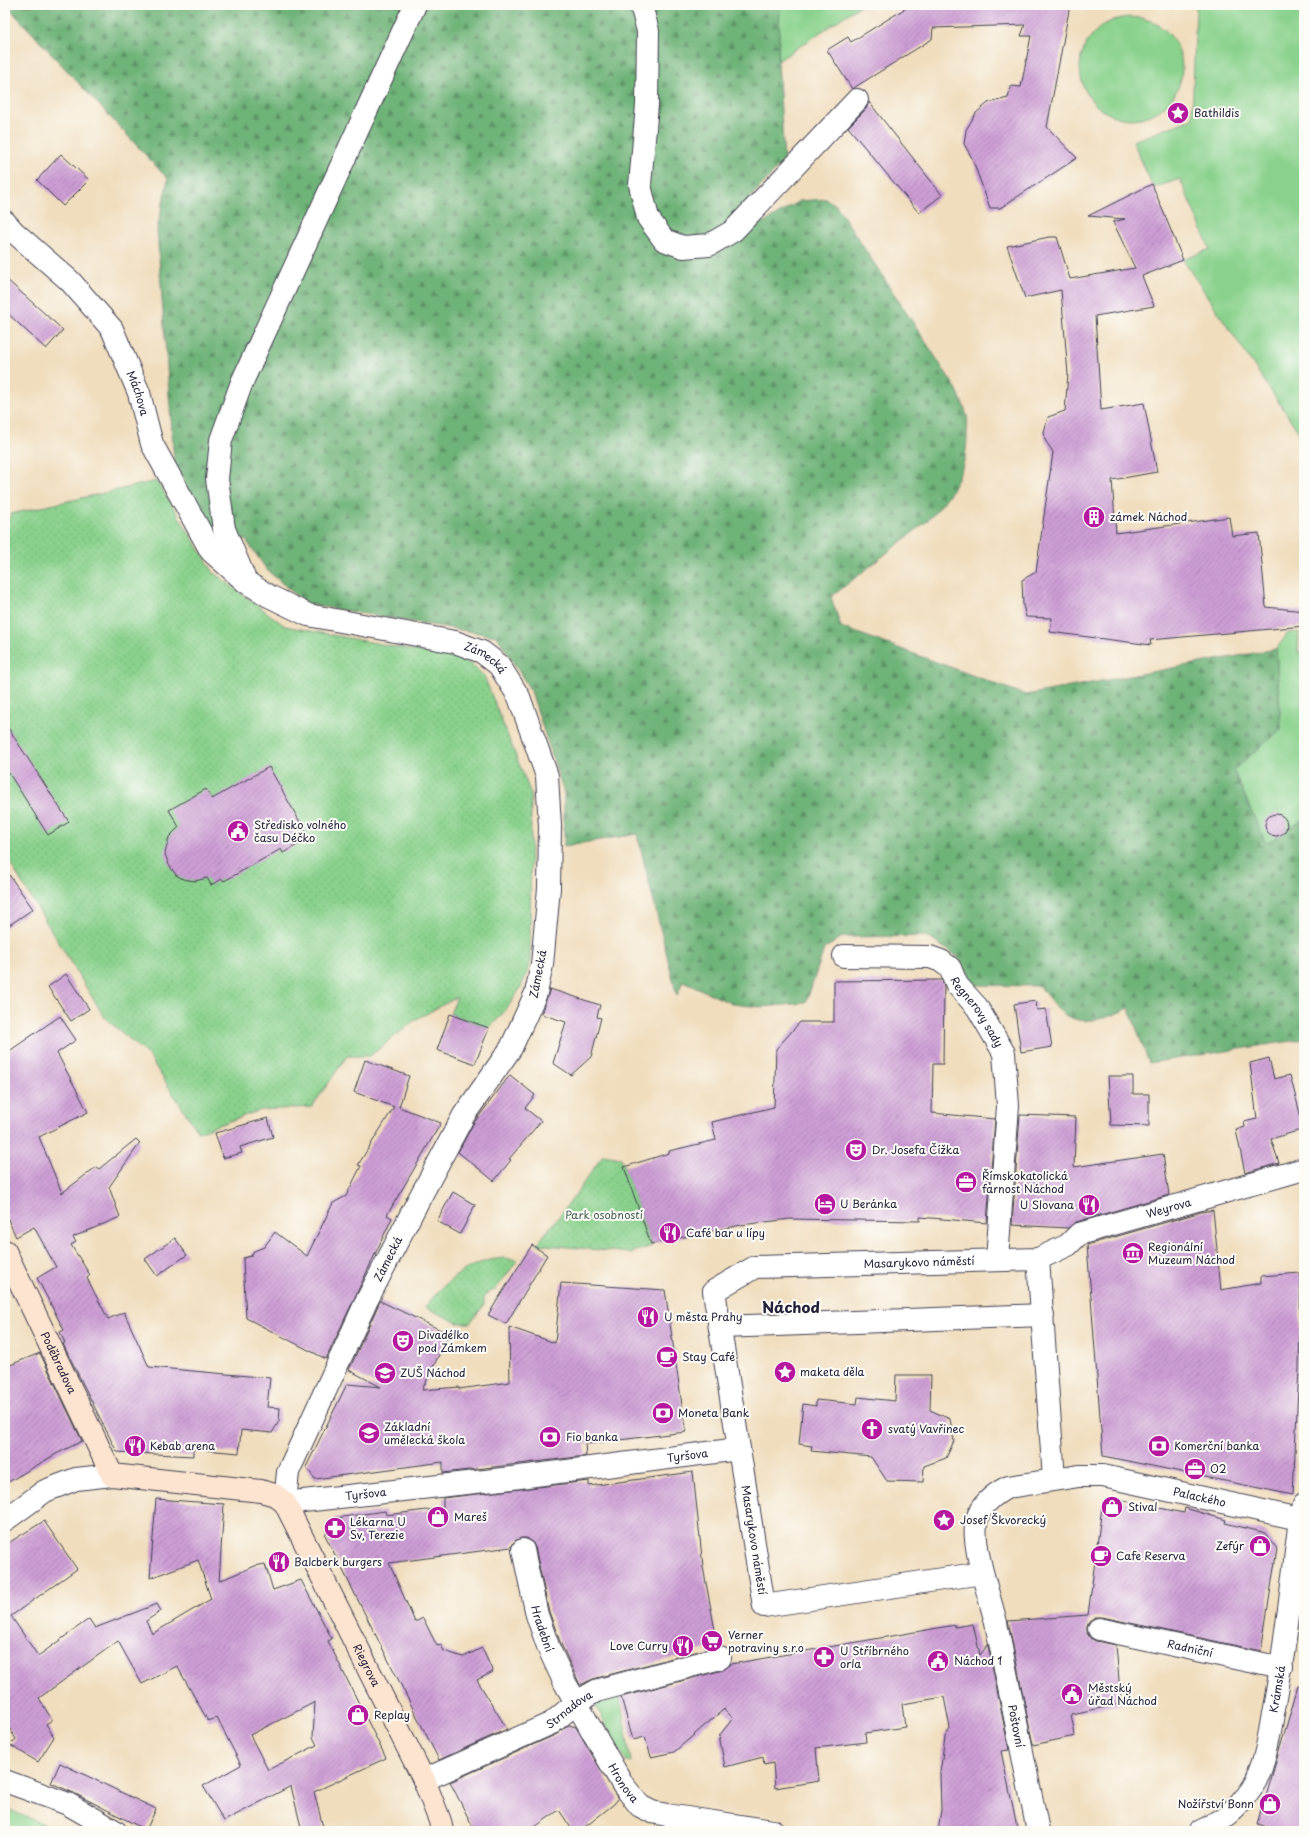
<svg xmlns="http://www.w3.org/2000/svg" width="1309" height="1836" viewBox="0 0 1309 1836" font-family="'Playpen Sans',sans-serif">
<defs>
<pattern id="forest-firs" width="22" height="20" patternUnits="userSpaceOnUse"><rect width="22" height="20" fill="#6eb378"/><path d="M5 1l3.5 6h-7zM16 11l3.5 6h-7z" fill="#5a9164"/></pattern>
<pattern id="park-dots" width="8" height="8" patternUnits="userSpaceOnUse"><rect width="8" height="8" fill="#89d18c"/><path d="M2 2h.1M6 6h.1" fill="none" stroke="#76b37a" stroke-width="1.8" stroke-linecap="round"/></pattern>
<pattern id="building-hatch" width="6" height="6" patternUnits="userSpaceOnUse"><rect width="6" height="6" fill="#cd9ed5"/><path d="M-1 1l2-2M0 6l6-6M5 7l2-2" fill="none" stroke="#a680ae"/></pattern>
</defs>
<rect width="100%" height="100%" fill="#fdfcf7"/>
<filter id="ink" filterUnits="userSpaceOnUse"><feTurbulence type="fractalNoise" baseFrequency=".025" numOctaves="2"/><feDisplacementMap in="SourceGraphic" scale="8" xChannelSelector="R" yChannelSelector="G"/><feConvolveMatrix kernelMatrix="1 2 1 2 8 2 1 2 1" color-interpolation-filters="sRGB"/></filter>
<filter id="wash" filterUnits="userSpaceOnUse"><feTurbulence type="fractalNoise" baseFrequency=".012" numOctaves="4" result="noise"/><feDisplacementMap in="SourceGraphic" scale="16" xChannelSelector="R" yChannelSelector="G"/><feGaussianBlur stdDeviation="0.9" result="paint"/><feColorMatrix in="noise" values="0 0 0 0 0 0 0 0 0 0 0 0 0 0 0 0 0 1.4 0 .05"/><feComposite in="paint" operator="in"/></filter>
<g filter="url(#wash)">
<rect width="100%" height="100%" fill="#f0ddbd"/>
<!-- green -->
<g fill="#89d18c" stroke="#567a64">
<polygon points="780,5 861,5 778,61"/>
<polygon points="1196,5 1304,5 1304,440 1183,260 1210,249 1180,179 1153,188 1133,141 1192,119"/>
<circle cx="1131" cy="68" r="51"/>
<polygon points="1299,632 1298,652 1304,652 1304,819 1266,844 1233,770 1281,729 1276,649 1288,633"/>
<polygon points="619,1691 631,1762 626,1762 594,1703"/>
<polygon points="5,1808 60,1831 5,1831"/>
</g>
<!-- forest -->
<path fill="url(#forest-firs)" stroke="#486a5a" d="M6 5H780L778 61 784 161 736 213 756 222 767 221 800 201 826 199 836 205 957 390C960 398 965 407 967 416 968 422 967 429 967 435 967 471 951 497 926 522L831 597 841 627 1026 695 1276 649 1281 729 1233 770 1266 844 1304 819V1039L1149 1063 1129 1008C1109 1017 1081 1029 1061 1012 1053 1005 1046 994 1039 986L975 985 957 956 926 936 842 937 824 949 806 1003 762 1007 732 1004 683 981 677 996 637 834 564 846V793L531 691 497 636 306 604 267 570 246 540 211 535 174 462 157 230 168 179Z"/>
<!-- park -->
<g fill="url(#park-dots)" stroke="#567a64">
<path d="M157 481 214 573 285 626 460 659 471 664 484 676 531 794 530 961C526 985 507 1011 489 1028L450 1014 457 997 415 1020 370 1056H347L312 1107 261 1110 198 1132 148 1055 105 1018 5 855V522L11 514Z"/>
<polygon points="603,1155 621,1158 652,1246 630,1253 537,1244 571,1201"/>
<path d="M503 1258 518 1260 495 1290 487 1293 484 1297V1305L470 1323H458L425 1307C445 1281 469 1261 503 1258Z"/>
</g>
<g id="blocks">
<!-- building -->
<g fill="url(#building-hatch)" fill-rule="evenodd">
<polygon points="911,5 1070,5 1047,127 1077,158 1000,208 990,208 972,158 964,144 966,130 976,113 988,103 1008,98 1011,86 1021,87 1031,36 1021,36 1025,25 933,28 932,39 852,89 827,50 848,37 851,42"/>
<polygon points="869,102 942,195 919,213 848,127 866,109"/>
<polygon points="61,154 89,180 63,206 37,180"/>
<polygon points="1152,184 1183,260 1142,276 1154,306 1095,316 1101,410 1144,403 1157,472 1112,480 1116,533 1229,517 1232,536 1259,533 1266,607 1304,611 1304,626 1150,640 1151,645 1050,632 1052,618 1026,617 1023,605 1022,580 1036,572 1053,452 1045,440 1044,432 1048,417 1065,411 1068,374 1061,290 1025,298 1007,246 1049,237 1057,237 1070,279 1135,268 1113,222 1125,219 1088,216"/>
<polygon points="5,278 63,330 46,349 5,311"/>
<polygon points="5,723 69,822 48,835 5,767"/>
<polygon points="269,767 309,838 283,853 281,849 224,881 222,879 211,885 207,878 195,881 183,879 176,875 169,865 165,854 169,837 179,827 169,810 206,789 212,799"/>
<circle cx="1276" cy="825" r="11"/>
<polygon points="5,869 33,909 5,928"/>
<polygon points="66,974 89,1009 71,1021 48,987"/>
<polygon points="942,980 944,986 943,1064 933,1064 932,1113 995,1119 987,1223 920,1217 920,1221 790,1219 741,1225 651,1244 624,1167 669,1153 669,1151 716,1140 712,1122 774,1107 776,1049 800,1022 834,1022 834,981"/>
<polygon points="550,989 600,1005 597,1017 601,1018 591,1057 571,1075 553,1063 566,1022 541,1014"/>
<polygon points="1036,1001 1037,1010 1046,1009 1052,1047 1021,1052 1014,1004"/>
<polygon points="450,1014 489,1028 475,1064 437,1050"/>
<polygon points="60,1016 76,1040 57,1053 88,1112 39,1137 62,1193 96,1167 99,1169 136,1139 140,1143 109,1187 120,1217 73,1237 76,1242 71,1245 90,1275 87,1278 108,1319 124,1312 149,1367 270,1378 267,1407 280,1408 279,1421 272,1433 241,1430 239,1453 193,1449 193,1456 117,1452 63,1344 65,1343 60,1332 64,1330 37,1278 56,1267 34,1227 16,1237 5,1213 5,1054"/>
<polygon points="1269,1058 1274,1079 1290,1075 1304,1129 1271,1139 1279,1163 1245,1173 1236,1130 1245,1127 1244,1122 1257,1119 1250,1063"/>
<polygon points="365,1060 409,1076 399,1107 441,1123 387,1215 392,1218 326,1359 246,1318 243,1258 251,1256 254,1251 264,1247 275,1232 307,1256 333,1203 346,1196 361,1166 358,1165 394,1107 354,1092"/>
<polygon points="510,1075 535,1095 525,1108 541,1121 509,1159 511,1160 494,1181 458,1152 473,1124"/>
<polygon points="1108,1076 1133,1076 1133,1094 1149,1094 1149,1126 1111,1125"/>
<polygon points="1020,1115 1076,1117 1074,1167 1163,1154 1169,1195 1076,1222 1068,1228 1012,1225"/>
<polygon points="268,1118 273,1137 240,1147 242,1153 223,1158 215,1133"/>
<polygon points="453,1192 475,1205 460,1234 437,1221"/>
<polygon points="1213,1210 1221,1290 1261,1283 1261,1276 1301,1273 1299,1367 1293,1495 1103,1456 1087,1245 1201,1212"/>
<polygon points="175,1238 187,1255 157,1276 145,1259"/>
<polygon points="532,1245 547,1255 506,1324 488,1315"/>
<polygon points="561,1283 665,1290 686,1432 585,1444 586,1456 443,1473 443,1462 315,1479 306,1467 347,1384 381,1387 349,1370 380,1301 449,1334 422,1390 459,1387 459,1389 510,1382 509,1327 555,1343"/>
<polygon points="40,1353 82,1441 56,1454 5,1484 5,1367"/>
<polygon points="896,1375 931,1375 930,1410 950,1419 954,1441 946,1458 924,1466 923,1482 887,1481 871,1457 811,1451 812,1446 799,1444 803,1404 816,1406 816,1400 857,1404 858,1397 895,1401"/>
<polygon points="693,1472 703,1567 718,1646 593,1679 580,1685 561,1644 549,1612 535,1547 532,1542 527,1538 521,1538 515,1541 511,1547 389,1563 415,1622 423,1618 437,1646 441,1645 444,1651 463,1657 482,1648 493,1672 477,1680 507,1729 439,1760 325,1535 335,1518 385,1511 386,1515 443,1508 443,1498 589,1481 589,1486"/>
<path d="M156 1499 224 1504 219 1581 255 1566 265 1564 273 1590 301 1580 332 1639 328 1641 386 1758 314 1792 324 1831H302L291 1786 224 1821 203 1786 241 1765 217 1718 208 1721 177 1666 142 1684 118 1641 39 1698 52 1720 46 1724 54 1737 38 1762 10 1745 16 1739 5 1721V1545L44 1521 77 1569 11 1616 38 1656 89 1619 95 1628 157 1604 161 1611 146 1621 152 1634 211 1599 198 1560 150 1578ZM315 1702 313 1737 317 1745 268 1770 250 1735Z"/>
<polygon points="1115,1499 1184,1513 1185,1508 1226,1520 1225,1523 1266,1533 1277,1549 1261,1651 1102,1617 1095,1617 1089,1621 1087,1627 1087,1633 1090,1638 1096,1641 1116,1645 1121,1704 1071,1714 1075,1736 1033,1745 1008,1621 1088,1615 1102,1507"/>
<polygon points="973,1624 980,1655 988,1645 1009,1750 1001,1751 1018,1831 938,1831 941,1810 940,1773 945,1736 950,1728 944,1697 902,1704 905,1727 865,1733 866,1742 816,1748 819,1781 775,1788 773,1763 764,1765 763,1757 725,1767 719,1736 733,1718 724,1709 674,1752 651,1757 645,1737 633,1740 621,1697 723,1670 731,1664 955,1625 955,1627"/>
<polygon points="1298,1686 1304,1687 1304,1831 1279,1831 1258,1824"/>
<polygon points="569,1725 576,1727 618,1799 614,1804 580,1831 573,1831 559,1810 529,1831 475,1831 450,1782 557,1734"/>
<polygon points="60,1763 156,1809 146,1830 74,1793 51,1783"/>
</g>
</g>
</g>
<g filter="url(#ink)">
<use href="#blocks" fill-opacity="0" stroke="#413e4e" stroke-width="1"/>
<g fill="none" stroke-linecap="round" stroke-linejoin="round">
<!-- street casing -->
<g stroke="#413e4e" stroke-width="24">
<g id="street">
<polyline points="641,5 648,31 647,105 640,185 648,218 664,240 683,247 709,245 733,231 857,100"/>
<path id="s1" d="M5 222 14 232 70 281 112 329 139 393 152 444 211 551 246 582 269 596 308 615 455 642 482 652 499 665 519 697 547 776 550 826 549 888 542 965 536 993 511 1048 464 1115 418 1201 367 1300 288 1472 285 1503 512 1478 739 1449"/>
<polyline points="244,577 224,529 217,479 221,440 242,382 415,5"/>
<path id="s2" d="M844 956 930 957 941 961 950 968 957 985 977 1007 1004 1053 1008 1106 997 1260"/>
<polyline points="1038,1259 1054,1479"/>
<polyline points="720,1327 1043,1315"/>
<polyline points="5,1520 45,1491 76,1479 112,1475"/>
<path id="s3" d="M523 1550 537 1615 549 1649 565 1683 623 1785 640 1806 652 1812 667 1815 773 1831"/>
<path id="s4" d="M982 1573 764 1606 714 1291 755 1267 1038 1259 1068 1245 1079 1234 1304 1169"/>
<path id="s5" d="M1099 1629 1282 1668"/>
<path id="s6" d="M424 1780 552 1723 577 1702 596 1691 720 1658"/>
<polyline points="5,1781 68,1804 115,1831"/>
<path id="s7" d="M1038 1831C1024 1762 1010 1692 996 1623 990 1597 970 1542 977 1519 982 1503 994 1494 1008 1487L1079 1476H1103L1304 1520"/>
<path id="s8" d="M1200 1831C1223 1820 1236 1811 1251 1789 1266 1765 1269 1736 1274 1708 1286 1646 1292 1582 1300 1519L1304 1505"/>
</g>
</g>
<!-- secondary casing -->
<g stroke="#413e4e" stroke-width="24">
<g id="secondary">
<path id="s9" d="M5 1251 112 1475 261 1491 275 1495 285 1503 424 1780 440 1821 442 1831"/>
</g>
</g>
<!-- street -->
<use href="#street" stroke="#fff" stroke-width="22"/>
<!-- secondary -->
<use href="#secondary" stroke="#fde4d1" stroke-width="22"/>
</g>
</g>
<!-- icons -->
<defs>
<g id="sight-disc" transform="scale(1.15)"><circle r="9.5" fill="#b5179e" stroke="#fdfcf7"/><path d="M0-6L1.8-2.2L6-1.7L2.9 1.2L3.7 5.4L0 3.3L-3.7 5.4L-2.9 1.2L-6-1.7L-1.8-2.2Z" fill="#fff"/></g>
<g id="building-disc" transform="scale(1.15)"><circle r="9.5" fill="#b5179e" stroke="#fdfcf7"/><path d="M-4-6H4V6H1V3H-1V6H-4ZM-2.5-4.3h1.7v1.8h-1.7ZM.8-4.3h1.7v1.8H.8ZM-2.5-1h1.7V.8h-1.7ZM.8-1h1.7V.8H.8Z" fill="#fff"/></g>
<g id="civic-disc" transform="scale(1.15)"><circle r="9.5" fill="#b5179e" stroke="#fdfcf7"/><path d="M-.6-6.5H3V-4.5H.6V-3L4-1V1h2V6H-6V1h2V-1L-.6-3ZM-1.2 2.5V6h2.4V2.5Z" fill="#fff"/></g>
<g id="theatre-disc" transform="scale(1.15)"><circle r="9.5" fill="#b5179e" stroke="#fdfcf7"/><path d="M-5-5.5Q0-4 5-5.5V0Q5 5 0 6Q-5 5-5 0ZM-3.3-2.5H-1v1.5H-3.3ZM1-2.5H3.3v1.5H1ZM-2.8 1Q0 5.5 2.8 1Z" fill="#fff"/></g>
<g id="office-disc" transform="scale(1.15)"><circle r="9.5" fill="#b5179e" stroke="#fdfcf7"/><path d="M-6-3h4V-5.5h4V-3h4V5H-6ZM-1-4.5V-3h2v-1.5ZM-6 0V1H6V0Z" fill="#fff"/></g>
<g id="hotel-disc" transform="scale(1.15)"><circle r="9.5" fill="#b5179e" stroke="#fdfcf7"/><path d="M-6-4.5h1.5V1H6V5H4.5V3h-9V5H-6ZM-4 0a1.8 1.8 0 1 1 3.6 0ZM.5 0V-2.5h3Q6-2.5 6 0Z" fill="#fff"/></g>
<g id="restaurant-disc" transform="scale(1.15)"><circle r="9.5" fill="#b5179e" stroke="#fdfcf7"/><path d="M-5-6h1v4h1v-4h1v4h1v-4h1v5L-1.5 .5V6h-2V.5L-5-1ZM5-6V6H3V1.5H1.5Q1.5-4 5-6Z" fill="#fff"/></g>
<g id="museum-disc" transform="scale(1.15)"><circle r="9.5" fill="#b5179e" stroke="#fdfcf7"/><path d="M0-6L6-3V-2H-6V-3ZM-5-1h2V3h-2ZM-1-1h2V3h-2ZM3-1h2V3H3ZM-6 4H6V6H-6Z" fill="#fff"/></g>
<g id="cafe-disc" transform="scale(1.15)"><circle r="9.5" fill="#b5179e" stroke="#fdfcf7"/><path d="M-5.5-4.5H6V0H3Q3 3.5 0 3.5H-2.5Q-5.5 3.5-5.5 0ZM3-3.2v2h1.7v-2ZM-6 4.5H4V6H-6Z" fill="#fff"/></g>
<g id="school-disc" transform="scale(1.15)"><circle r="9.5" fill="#b5179e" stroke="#fdfcf7"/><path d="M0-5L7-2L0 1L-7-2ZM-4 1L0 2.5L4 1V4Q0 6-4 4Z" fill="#fff"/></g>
<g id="bank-disc" transform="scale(1.15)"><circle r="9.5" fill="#b5179e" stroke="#fdfcf7"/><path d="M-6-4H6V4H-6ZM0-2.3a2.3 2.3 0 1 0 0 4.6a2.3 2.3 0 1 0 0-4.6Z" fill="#fff"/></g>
<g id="church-disc" transform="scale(1.15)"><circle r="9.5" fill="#b5179e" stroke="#fdfcf7"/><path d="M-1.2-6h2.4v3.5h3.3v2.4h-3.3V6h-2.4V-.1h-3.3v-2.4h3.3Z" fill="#fff"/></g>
<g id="shop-disc" transform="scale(1.15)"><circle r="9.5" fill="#b5179e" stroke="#fdfcf7"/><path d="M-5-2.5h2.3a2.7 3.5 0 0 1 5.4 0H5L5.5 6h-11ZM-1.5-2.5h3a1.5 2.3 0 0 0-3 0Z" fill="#fff"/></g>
<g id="pharmacy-disc" transform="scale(1.15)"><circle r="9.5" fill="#b5179e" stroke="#fdfcf7"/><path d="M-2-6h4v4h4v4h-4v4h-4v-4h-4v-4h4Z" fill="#fff"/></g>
<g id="supermarket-disc" transform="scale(1.15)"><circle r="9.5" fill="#b5179e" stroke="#fdfcf7"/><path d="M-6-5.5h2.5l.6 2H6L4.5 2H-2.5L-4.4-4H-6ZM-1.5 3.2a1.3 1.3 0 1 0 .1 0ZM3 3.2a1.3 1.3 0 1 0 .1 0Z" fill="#fff"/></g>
</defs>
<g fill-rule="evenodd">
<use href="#sight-disc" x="1178" y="113"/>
<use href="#building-disc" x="1094" y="517"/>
<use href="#civic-disc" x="238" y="831"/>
<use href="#theatre-disc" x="856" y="1150"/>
<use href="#office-disc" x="966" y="1182"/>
<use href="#hotel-disc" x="825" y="1204"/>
<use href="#restaurant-disc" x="1089" y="1205"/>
<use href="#restaurant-disc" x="670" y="1233"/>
<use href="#museum-disc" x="1133" y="1253"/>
<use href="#restaurant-disc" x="648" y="1317"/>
<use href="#theatre-disc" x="403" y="1341"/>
<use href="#cafe-disc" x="667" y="1357"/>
<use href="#sight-disc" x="785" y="1372"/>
<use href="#school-disc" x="385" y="1373"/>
<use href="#bank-disc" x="663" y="1413"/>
<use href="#church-disc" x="872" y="1429"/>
<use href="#school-disc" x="369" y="1433"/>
<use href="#bank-disc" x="550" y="1437"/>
<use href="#restaurant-disc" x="135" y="1446"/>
<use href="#bank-disc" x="1159" y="1446"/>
<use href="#office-disc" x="1195" y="1469"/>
<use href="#shop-disc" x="1112" y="1507"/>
<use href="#shop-disc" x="438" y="1517"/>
<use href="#sight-disc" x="944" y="1520"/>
<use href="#pharmacy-disc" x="335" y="1528"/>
<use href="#shop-disc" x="1260" y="1546"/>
<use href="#cafe-disc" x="1101" y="1556"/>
<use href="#restaurant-disc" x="279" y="1562"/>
<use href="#supermarket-disc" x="712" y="1641"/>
<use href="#restaurant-disc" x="683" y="1646"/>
<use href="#pharmacy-disc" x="824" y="1657"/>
<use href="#civic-disc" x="938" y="1661"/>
<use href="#civic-disc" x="1072" y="1694"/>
<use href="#shop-disc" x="358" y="1715"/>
<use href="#shop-disc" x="1270" y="1804"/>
</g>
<g text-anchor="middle" stroke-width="4" stroke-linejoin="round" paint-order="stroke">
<!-- poi labels -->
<g font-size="11" fill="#22223b" stroke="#fdfcf7" text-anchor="start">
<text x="1194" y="117">Bathildis</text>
<text x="1110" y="521">zámek Náchod</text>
<text x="254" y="829">Středisko volného<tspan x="254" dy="13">času Déčko</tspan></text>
<text x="872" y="1154">Dr. Josefa Čížka</text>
<text x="982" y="1180">Římskokatolická<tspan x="982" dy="13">farnost Náchod</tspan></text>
<text x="840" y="1208">U Beránka</text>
<text x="1074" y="1209" text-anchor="end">U Slovana</text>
<text x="686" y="1237">Café bar u lípy</text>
<text x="1148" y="1251">Regionální<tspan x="1148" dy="13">Muzeum Náchod</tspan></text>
<text x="664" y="1321">U města Prahy</text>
<text x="418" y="1339">Divadélko<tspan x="418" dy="13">pod Zámkem</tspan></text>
<text x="682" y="1361">Stay Café</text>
<text x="800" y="1376">maketa děla</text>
<text x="400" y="1377">ZUŠ Náchod</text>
<text x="678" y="1417">Moneta Bank</text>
<text x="384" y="1431">Základní<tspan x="384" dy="13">umělecká škola</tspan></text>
<text x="888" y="1433">svatý Vavřinec</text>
<text x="566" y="1441">Fio banka</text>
<text x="150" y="1450">Kebab arena</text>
<text x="1174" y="1450">Komerční banka</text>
<text x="1210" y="1473">O2</text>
<text x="1128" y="1511">Stival</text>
<text x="454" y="1521">Mareš</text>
<text x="960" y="1524">Josef Škvorecký</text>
<text x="350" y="1526">Lékarna U<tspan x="350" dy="13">Sv, Terezie</tspan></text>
<text x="1244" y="1550" text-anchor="end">Zefýr</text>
<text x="1116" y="1560">Cafe Reserva</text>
<text x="294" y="1566">Balcberk burgers</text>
<text x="728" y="1639">Verner<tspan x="728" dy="13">potraviny s.r.o</tspan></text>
<text x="668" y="1650" text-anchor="end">Love Curry</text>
<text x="840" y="1655">U Stříbrného<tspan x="840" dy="13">orla</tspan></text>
<text x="954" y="1665">Náchod 1</text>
<text x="1088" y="1692">Městský<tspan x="1088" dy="13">úřad Náchod</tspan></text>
<text x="374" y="1719">Replay</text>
<text x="1254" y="1808" text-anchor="end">Nožířství Bonn</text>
</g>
<!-- street labels -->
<g font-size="11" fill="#22223b" stroke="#fdfcf7">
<text dy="4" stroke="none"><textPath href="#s1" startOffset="221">Máchova</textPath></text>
<text dy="4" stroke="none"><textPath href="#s1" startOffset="697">Zámecká</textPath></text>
<text transform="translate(538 974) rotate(-79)" y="4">Zámecká</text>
<text dy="4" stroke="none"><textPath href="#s2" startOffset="161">Regnerovy sady</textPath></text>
<text dy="4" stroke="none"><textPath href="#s4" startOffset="1012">Weyrova</textPath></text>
<text transform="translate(388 1259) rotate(-63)" y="4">Zámecká</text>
<text dy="4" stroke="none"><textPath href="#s4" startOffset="751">Masarykovo náměstí</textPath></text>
<text dy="4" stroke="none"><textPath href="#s9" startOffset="124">Poděbradova</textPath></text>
<text dy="4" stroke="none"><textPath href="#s1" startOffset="2029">Tyršova</textPath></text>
<text dy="4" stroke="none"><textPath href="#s1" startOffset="1705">Tyršova</textPath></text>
<text dy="4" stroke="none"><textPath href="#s7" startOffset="559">Palackého</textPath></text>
<text transform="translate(754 1540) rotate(81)" y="4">Masarykovo náměstí</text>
<text dy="4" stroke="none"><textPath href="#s3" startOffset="81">Hradební</textPath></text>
<text dy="4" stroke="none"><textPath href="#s5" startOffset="93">Radniční</textPath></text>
<text dy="4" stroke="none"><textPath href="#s9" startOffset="607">Riegrova</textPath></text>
<text dy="4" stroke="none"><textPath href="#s8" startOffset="171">Krámská</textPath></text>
<text dy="4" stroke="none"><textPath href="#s6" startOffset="162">Strnadova</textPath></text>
<text transform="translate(1016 1726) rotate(79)" y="4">Poštovní</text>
<text dy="4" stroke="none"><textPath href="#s3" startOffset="256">Hronova</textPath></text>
</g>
<!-- park labels -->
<g font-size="11" fill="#465f57" stroke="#fdfcf7">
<text x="604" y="1219">Park osobností</text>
</g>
<!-- district labels -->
<g font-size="15" font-weight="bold" fill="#22223b" stroke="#fdfcf7">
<text x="791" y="1313">Náchod</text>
</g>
</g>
<!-- margin -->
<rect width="1309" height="1836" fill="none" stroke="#fdfcf7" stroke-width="20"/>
</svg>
